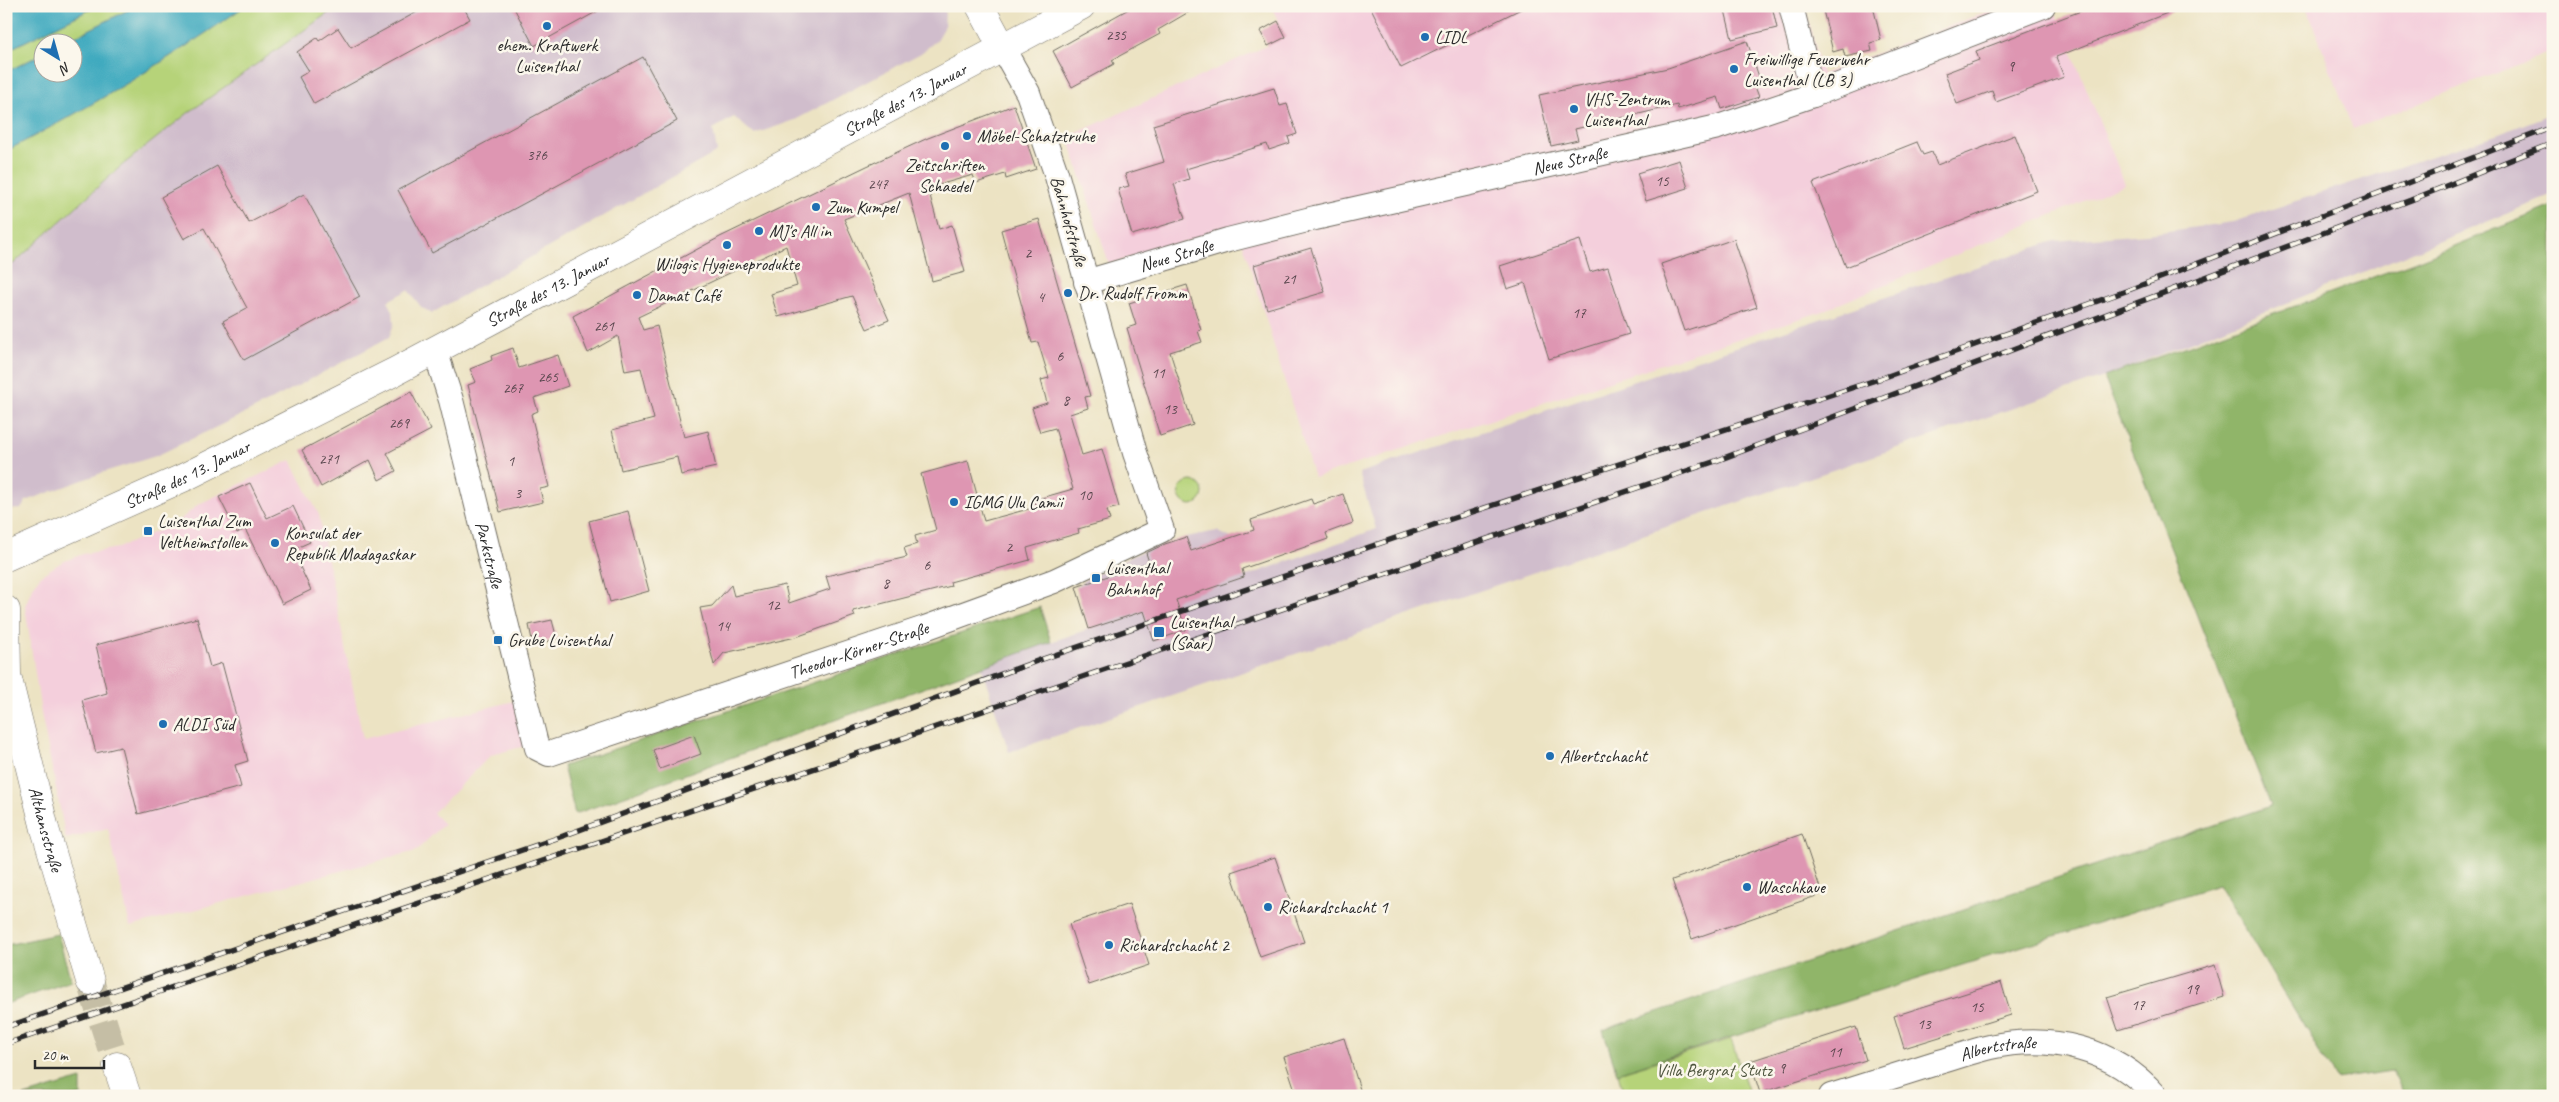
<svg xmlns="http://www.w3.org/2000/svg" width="2559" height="1102" viewBox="0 0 2559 1102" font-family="Caveat,sans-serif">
<rect width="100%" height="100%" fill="#fbf7ec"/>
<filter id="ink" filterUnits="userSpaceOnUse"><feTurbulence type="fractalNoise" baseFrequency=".02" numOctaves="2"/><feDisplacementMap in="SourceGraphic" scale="10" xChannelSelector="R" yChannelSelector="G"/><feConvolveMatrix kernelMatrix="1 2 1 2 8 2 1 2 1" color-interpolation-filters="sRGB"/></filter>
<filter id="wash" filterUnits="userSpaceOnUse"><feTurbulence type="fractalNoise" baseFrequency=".0096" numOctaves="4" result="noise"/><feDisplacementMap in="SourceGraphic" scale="20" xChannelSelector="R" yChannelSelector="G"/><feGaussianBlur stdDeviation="1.12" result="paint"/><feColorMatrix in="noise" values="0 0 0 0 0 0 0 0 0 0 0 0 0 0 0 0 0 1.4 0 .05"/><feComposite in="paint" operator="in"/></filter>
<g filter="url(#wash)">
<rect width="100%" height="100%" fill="#ece3c3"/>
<!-- built -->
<g fill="#f4cfdc">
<polygon points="1271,6 1805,6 1822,74 2002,6 2053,6 2125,184 1820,312 1314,478 1238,227 1109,264 1068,137 1286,37"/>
<polygon points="2306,6 2553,6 2553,51 2353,129"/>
<polygon points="291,460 319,515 363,739 514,701 525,746 491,755 433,813 444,824 416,851 130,927 108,828 66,839 41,713 25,606 33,586 41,575 62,562 83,554 118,548 166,527 180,520 199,504"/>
</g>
<!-- industrial -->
<g fill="#d0bdcc">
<polygon points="338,6 943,6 945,11 944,28 937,40 921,53 795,120 775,127 754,134 734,117 713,129 717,152 432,313 422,308 408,290 388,301 393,311 394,324 389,337 369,348 254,409 156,456 104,472 26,501 21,509 6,510 6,266 13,264 120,167 188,113"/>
<polygon points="2553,113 2553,195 2104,377 1009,752 981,666 1089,629 1076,587 1087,578 1145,550 1186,537 1217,531 1231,538 1244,577 1376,529 1359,473 2054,241 2147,234 2233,222 2499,134"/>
</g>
<!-- green -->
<g fill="#b6d379" stroke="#707f52">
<polygon points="97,6 136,6 65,42 42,42 42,54 6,72 6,51"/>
<path d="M245 6H338L188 113 120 167 13 264 6 266V151C89 108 169 60 245 6Z"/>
<circle cx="1191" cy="493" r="12"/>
<polygon points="1731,1039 1750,1096 1624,1096 1618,1073"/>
</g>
<!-- forest -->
<g fill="#90b569" stroke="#5e704a">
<polygon points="2553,206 2553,1096 2405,1096 2392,1071 2336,1079 2218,885 1617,1073 1603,1030 2271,806 2104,377 2411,263"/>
<polygon points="1040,607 1051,642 575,814 563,766"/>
<polygon points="58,934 71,981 6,1004 6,945"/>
<polygon points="81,1079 81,1096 24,1096"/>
</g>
<!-- water -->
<g fill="#3faabf" stroke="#356a75">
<polygon points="6,6 97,6 6,51"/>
<path d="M136 6H245C169 60 89 108 6 151V72L42 54V72H72V42H65Z"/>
</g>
<g id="blocks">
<!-- building -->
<g fill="#de96b2">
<polygon points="428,6 463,6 470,19 314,104 299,77 309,71 297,52 317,38 319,41 338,28 351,48"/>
<polygon points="513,6 607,6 534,46"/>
<polygon points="1134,6 1199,6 1158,30 1160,34 1112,60 1114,64 1072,87 1053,51"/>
<polygon points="1370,6 1527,6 1401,68"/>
<polygon points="1724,6 1772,6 1777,28 1732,39"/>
<polygon points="1822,6 1873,6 1881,40 1870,43 1872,51 1845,57 1843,49 1833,52"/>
<polygon points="2094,6 2180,8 2056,57 2064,77 1996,102 1992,91 1957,104 1945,73 1979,60 1976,51"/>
<polygon points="1278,21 1286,37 1268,46 1260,31"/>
<polygon points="1747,41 1760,80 1753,81 1759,97 1722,109 1718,97 1678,109 1677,105 1575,129 1578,140 1551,146 1539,95 1668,68"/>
<polygon points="643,57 677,121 432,253 398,190"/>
<polygon points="1274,88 1280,106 1287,104 1297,134 1288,137 1290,143 1269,150 1267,144 1186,169 1189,179 1174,184 1185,219 1132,235 1118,189 1129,186 1125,174 1164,162 1153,125"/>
<polygon points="1014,105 1036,169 1006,179 1005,174 976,183 973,175 928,188 939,229 952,225 965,272 932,281 909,193 844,219 889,320 867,329 852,296 778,317 771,294 797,286 786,246 638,317 643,330 657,326 684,437 708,431 716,467 681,475 677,457 621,470 612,430 654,419 641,368 625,371 618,336 588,353 573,316 720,237 867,166 928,138"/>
<polygon points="2015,135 2037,191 1846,267 1813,183 1917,142 1923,155 1932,152 1937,165"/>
<polygon points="1679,160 1688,188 1646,201 1637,173"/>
<polygon points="217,166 249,223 304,194 360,297 244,360 223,321 247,308 204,228 184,239 161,197"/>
<polygon points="1039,219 1090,396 1085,397 1088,408 1070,414 1082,455 1102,449 1119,507 1107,510 1110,520 1078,529 1079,533 1027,548 1030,560 950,582 951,586 853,611 855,616 796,637 724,653 714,665 700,608 712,606 731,585 734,596 785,585 789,603 830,589 826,576 907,557 904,548 917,544 915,536 936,530 921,474 968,461 984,521 1036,507 1034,500 1073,489 1055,428 1040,432 1032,408 1047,403 1041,380 1049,378 1038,342 1032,343 1001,230"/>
<polygon points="1734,239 1757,307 1684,331 1661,264"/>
<polygon points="1580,240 1590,272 1608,267 1629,334 1549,359 1525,283 1507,289 1500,266"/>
<polygon points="1311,248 1325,292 1267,309 1254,265"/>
<polygon points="1187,285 1201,330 1198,331 1202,342 1170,352 1193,425 1160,436 1127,328 1136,325 1129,303"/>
<polygon points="513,348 519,368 558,355 568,386 534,398 538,411 531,414 549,487 540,489 543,502 500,512 468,385 476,382 470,369 492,360 491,356"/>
<polygon points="411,392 431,430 387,453 396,471 379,480 370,460 321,487 302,450"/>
<polygon points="250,483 267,518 293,506 310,542 292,550 311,590 282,604 245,529 237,533 219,497"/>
<polygon points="1343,494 1353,523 1326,533 1328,539 1242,569 1244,577 1176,600 1186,630 1154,641 1144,611 1089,629 1076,587 1149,562 1146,553 1165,544 1186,537 1191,551 1254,530 1251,520 1311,499 1313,504"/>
<polygon points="628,511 649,591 610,602 589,521"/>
<polygon points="197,618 210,667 222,663 248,761 235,765 241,787 138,814 121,747 96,753 82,700 107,693 96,645"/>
<polygon points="552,620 557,639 533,645 529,625"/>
<polygon points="694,735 701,754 660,769 653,750"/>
<polygon points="1802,834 1822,894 1692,939 1672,880"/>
<polygon points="1275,857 1304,942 1260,957 1231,872"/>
<polygon points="1129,904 1149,965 1089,985 1069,924"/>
<polygon points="2215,965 2224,997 2118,1030 2107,997"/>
<polygon points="2001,982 2011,1015 1904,1048 1894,1016"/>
<polygon points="1856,1027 1866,1060 1760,1093 1750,1061"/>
<polygon points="1344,1038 1362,1096 1297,1096 1284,1057"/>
</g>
</g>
</g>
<g filter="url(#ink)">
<use href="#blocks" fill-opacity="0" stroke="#6f6b60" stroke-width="1"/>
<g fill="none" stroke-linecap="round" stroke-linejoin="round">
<!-- secondary-tunnel -->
<polyline stroke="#c5bea5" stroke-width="28" stroke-dasharray="28 14" stroke-linecap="butt" points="90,981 117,1066"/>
<!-- street casing -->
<g stroke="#6f6b60" stroke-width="26">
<g id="street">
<polyline points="1791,6 1813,95"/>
<path id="s1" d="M1086 282 1228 240 1315 218 1718 127 1813 95 2043 6"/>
<path id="s2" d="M435 350 451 400 537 748 549 754 925 628 1054 581 1162 530 1135 453 1056 173 1028 93 1002 47"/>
<path id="s3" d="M1831 1096C1866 1085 1901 1074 1936 1063 1954 1058 1972 1051 1990 1047 2051 1034 2114 1048 2156 1096"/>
</g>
</g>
<!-- secondary casing -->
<g stroke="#6f6b60" stroke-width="29">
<g id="secondary">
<polyline points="980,6 1002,47"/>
<path id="s4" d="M6 610 7 675 45 829 90 981"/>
<polyline points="117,1066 127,1096"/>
</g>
</g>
<!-- primary casing -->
<g stroke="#6f6b60" stroke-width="29">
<g id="primary">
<path id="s5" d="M6 557 185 477 394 372 1081 6"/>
</g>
</g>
<!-- street -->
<use href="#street" stroke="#fff" stroke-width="24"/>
<!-- secondary -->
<use href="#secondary" stroke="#fff" stroke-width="28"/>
<!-- primary -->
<use href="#primary" stroke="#fff" stroke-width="28"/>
<!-- rail casing -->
<g stroke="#2b2b2b" stroke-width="5.5">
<g id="rail">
<polyline points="6,1027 563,836 1037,661 1448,520 1885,377 2126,291 2553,127"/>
<polyline points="6,1044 1713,462 2411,200 2553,143"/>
</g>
</g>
<!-- rail -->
<use href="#rail" stroke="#fbf7ec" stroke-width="4" stroke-dasharray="11" stroke-linecap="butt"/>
</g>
</g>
<!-- markers -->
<g fill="#1f6fb2" stroke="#fbf7ec" stroke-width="2">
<circle cx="547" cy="26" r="5"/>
<circle cx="1425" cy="37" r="5"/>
<circle cx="1734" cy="69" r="5"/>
<circle cx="1574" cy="109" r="5"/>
<circle cx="967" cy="136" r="5"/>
<circle cx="945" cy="146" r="5"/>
<circle cx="816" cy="207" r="5"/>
<circle cx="759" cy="231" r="5"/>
<circle cx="727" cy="245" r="5"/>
<circle cx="1068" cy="293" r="5"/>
<circle cx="637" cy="295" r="5"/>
<circle cx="954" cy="502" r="5"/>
<rect x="143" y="526" width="10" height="10" rx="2.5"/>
<circle cx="275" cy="543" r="5"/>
<rect x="1091" y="573" width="10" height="10" rx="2.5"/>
<rect x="1153" y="626" width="12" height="12" rx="2.5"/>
<rect x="493" y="635" width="10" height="10" rx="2.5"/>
<circle cx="163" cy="724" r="5"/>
<circle cx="1550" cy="756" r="5"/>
<circle cx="1747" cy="887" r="5"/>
<circle cx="1268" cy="907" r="5"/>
<circle cx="1109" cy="945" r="5"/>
</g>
<g text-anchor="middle" stroke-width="5" stroke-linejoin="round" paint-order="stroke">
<!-- number labels -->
<g font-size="15" fill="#58464d">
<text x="1116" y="40">235</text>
<text x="2011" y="71">9</text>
<text x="537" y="160">376</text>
<text x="1662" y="186">15</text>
<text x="878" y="189">247</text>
<text x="1028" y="258">2</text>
<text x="1289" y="284">21</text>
<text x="1041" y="302">4</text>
<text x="1579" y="318">17</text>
<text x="604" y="331">261</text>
<text x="1060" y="361">6</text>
<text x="1158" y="378">11</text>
<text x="548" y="382">265</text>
<text x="513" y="393">267</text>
<text x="1066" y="405">8</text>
<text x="1170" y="414">13</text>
<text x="399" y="428">269</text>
<text x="329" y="464">271</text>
<text x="511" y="466">1</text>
<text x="518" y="498">3</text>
<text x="1085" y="500">10</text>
<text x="1009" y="552">2</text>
<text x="927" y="570">6</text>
<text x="886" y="588">8</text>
<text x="773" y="610">12</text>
<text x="723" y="631">14</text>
<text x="2192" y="994">19</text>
<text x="2138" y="1010">17</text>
<text x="1977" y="1012">15</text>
<text x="1924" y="1029">13</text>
<text x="1835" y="1057">11</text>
<text x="1782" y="1073">9</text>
</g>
<!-- poi labels -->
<g font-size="18" fill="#2b2b2b" stroke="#fbf7ec" text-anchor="start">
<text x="1435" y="43">LIDL</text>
<text x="547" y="51" text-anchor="middle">ehem. Kraftwerk<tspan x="547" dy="21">Luisenthal</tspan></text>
<text x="1744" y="65">Freiwillige Feuerwehr<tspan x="1744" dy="21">Luisenthal (LB 3)</tspan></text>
<text x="1584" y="105">VHS-Zentrum<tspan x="1584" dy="21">Luisenthal</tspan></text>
<text x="977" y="142">Möbel-Schatztruhe</text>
<text x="945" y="171" text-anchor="middle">Zeitschriften<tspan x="945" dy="21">Schaedel</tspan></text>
<text x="826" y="213">Zum Kumpel</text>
<text x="769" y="237">MJ's All in</text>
<text x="727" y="270" text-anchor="middle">Wilogis Hygieneprodukte</text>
<text x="1078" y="299">Dr. Rudolf Fromm</text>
<text x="647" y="301">Damat Café</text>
<text x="964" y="508">IGMG Ulu Camii</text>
<text x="158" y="527">Luisenthal Zum<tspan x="158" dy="21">Veltheimstollen</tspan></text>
<text x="285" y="539">Konsulat der<tspan x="285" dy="21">Republik Madagaskar</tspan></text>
<text x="1106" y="574">Luisenthal<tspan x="1106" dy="21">Bahnhof</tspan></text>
<text x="1170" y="628">Luisenthal<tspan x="1170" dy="21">(Saar)</tspan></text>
<text x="508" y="646">Grube Luisenthal</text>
<text x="173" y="730">ALDI Süd</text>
<text x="1560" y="762">Albertschacht</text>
<text x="1757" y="893">Waschkaue</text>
<text x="1278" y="913">Richardschacht 1</text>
<text x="1119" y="951">Richardschacht 2</text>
</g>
<!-- street labels -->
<g font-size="18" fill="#2b2b2b" stroke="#fbf7ec">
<text dy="6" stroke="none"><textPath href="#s5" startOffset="1009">Straße des 13. Januar</textPath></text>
<text dy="6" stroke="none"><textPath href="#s1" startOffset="499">Neue Straße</textPath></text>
<text transform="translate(1069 221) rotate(74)" y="6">Bahnhofstraße</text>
<text dy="6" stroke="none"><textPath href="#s1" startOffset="94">Neue Straße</textPath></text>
<text dy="6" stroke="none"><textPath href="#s5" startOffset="604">Straße des 13. Januar</textPath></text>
<text dy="6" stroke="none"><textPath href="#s5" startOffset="199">Straße des 13. Januar</textPath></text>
<text dy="6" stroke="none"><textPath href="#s2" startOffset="212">Parkstraße</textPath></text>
<text dy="6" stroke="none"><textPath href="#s2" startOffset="751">Theodor-Körner-Straße</textPath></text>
<text dy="6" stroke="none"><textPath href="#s4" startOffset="224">Althansstraße</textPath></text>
<text dy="6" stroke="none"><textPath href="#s3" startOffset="174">Albertstraße</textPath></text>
</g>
<!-- park labels -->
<g font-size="18" fill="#4e553e" stroke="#fbf7ec">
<text x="1714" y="1076">Villa Bergrat Stutz</text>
</g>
</g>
<!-- margin -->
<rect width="2559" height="1102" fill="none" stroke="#fbf7ec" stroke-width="25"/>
<!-- north arrow -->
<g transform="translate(58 58) rotate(143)"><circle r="24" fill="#fbf7ec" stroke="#a8a59f"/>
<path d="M0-4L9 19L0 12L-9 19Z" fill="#1f6fb2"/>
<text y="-8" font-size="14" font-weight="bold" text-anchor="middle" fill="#2b2b2b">N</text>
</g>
<!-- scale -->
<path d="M35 1060v8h69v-8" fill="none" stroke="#2b2b2b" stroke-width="2.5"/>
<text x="42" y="1060" font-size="15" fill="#2b2b2b" stroke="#fbf7ec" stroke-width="4" paint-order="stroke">20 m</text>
</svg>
